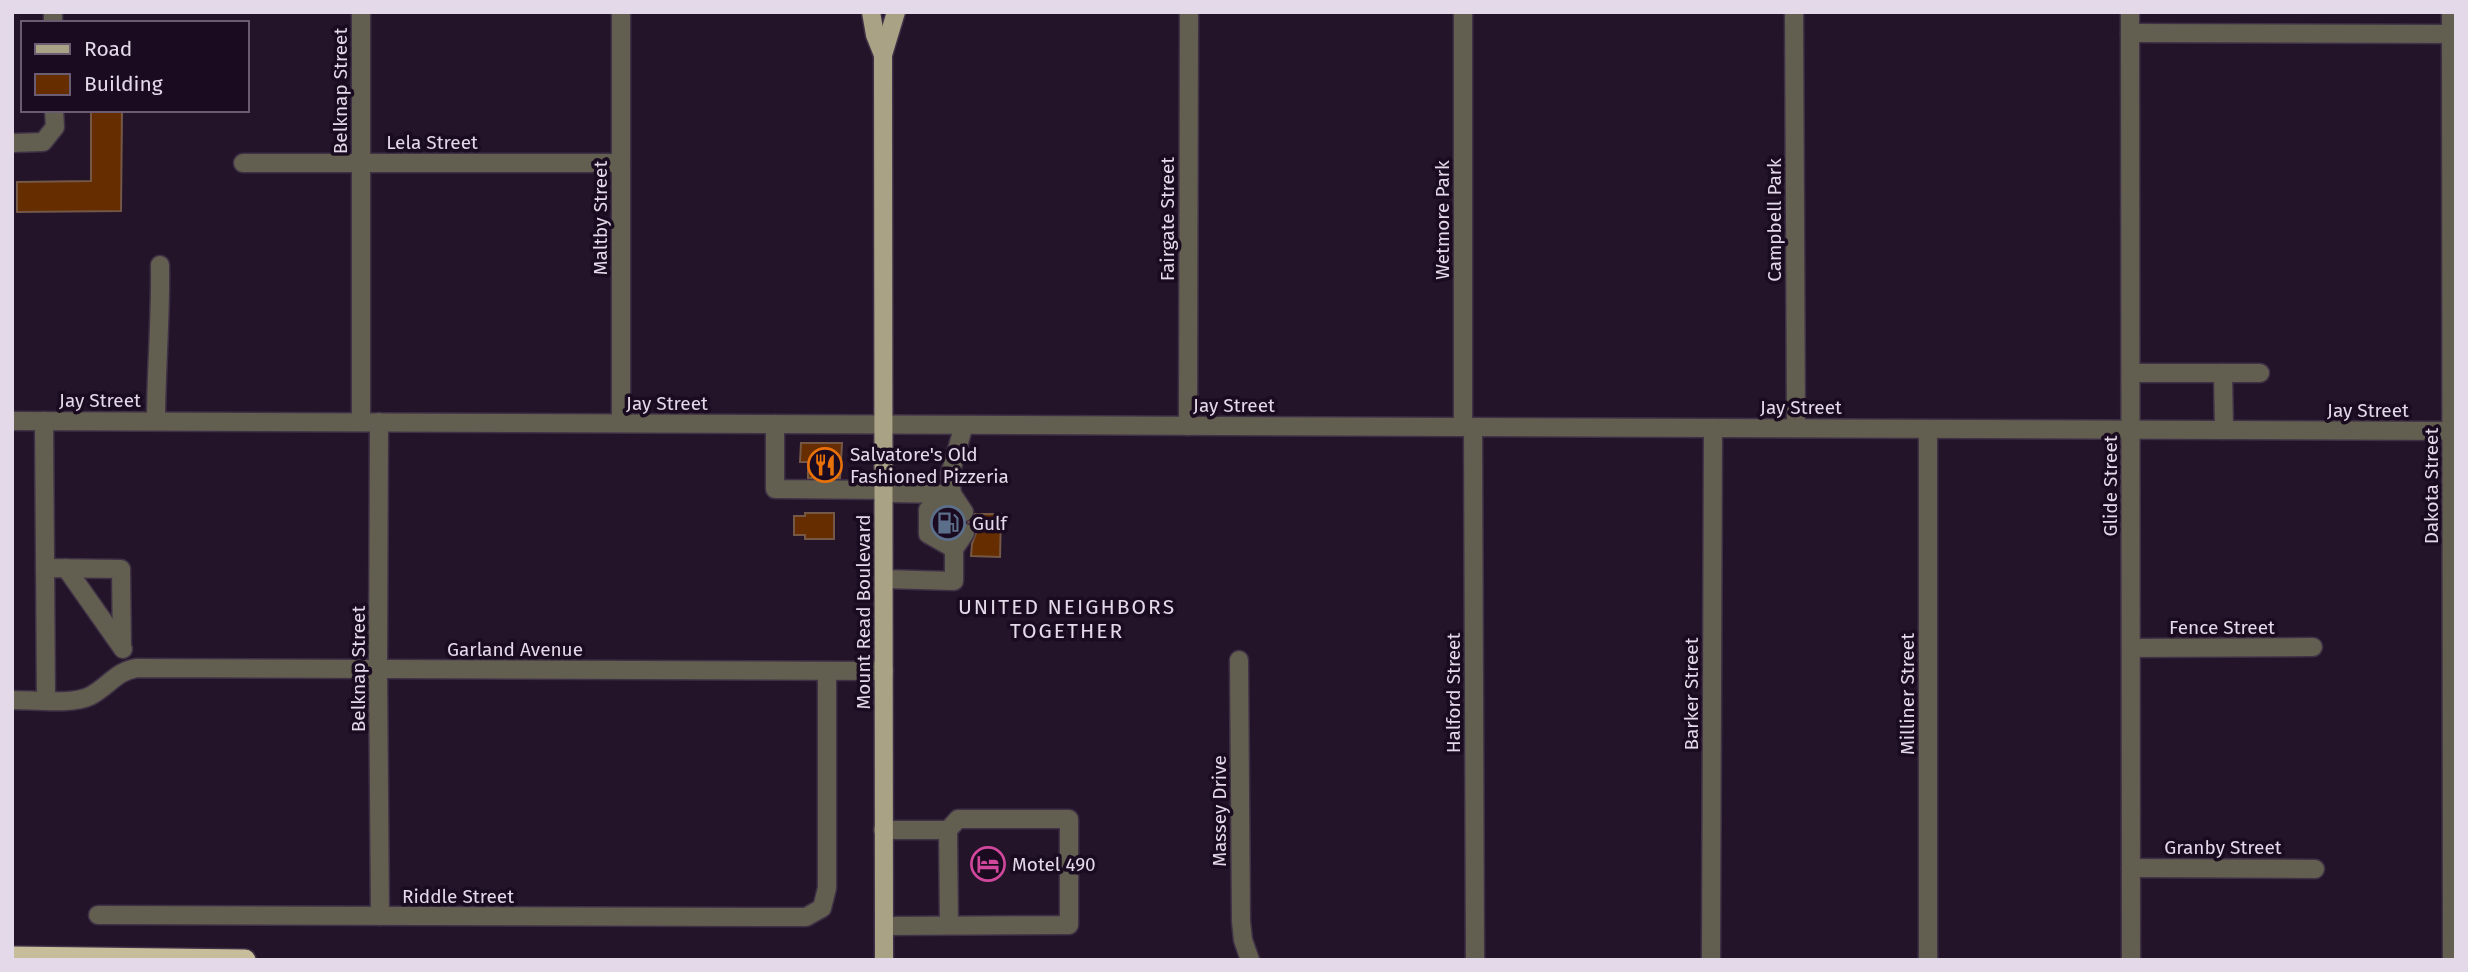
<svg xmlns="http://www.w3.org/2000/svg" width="2468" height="972" viewBox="0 0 2468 972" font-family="'Fira Sans',sans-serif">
<rect width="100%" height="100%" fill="#23142a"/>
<!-- building -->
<g fill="#662e00" stroke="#745745" stroke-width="2">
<polygon points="91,110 122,110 121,211 17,212 17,182 91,181"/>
<polygon points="801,443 842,443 840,478 808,478 808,462 800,462"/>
<polygon points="805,513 834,513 834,539 805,539 805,535 794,535 794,516 805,516"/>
<polygon points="975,514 1001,514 1000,557 971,556 972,544 976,533 975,528 968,522"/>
</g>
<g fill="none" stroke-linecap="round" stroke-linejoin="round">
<!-- minor-tunnel -->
<polyline stroke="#403246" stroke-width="18" stroke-dasharray="18 9" stroke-linecap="butt" points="951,511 953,532"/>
<!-- minor casing -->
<g stroke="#3e3045" stroke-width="21">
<g id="minor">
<polyline points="53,12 53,23"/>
<polyline points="361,12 361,422"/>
<polyline points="621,12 621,423"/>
<polyline points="1463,12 1463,427"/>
<polyline points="1794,12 1796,428"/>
<polyline points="2130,12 2131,960"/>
<polyline points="2451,12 2452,960"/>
<polyline points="2130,33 2456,34"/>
<polyline points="12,143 43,142 55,127 54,110"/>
<polyline points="243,163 621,163"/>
<polyline points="2131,373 2260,373"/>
<polyline points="2223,373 2224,430"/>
<polyline points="12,421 2456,431"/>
<polyline points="44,421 46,700"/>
<path d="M156 421C156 369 161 318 160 265"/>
<polyline points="379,422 378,669 380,916"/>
<polyline points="775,424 775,489 883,490"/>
<polyline points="1188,426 1189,12"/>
<polyline points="1473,427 1475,960"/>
<polyline points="1928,429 1928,960"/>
<polyline points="883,493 952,494"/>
<polyline points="950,495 928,510 928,534 951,547"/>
<polyline points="952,504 952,494 964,512"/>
<polyline points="942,512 952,494 950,474 964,425"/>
<polyline points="953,539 954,549 965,533"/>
<polyline points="45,568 121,569 122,647"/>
<polyline points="66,568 123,649"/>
<polyline points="884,579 954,581 954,549 942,533"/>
<polyline points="2131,648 2313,647"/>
<polyline points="1239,660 1241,921 1243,940 1250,960"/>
<path d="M12 700C33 700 73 705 90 696 108 687 116 671 137 668L884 671"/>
<polyline points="883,830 948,830 958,819 1069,819 1069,925 884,926"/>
<polyline points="948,830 949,925"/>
<polyline points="2131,868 2315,869"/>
<polyline points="98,915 806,917 822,908 827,888 827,671"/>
<polyline points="1711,960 1713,428"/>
</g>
</g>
<!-- major casing -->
<g stroke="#3e3045" stroke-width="21">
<g id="major">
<polyline points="871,12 875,35 883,55"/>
<polyline points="884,960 883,55 896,12"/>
</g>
</g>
<!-- highway casing -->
<g stroke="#3e3045" stroke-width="24">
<polyline id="highway" points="12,957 245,960"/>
</g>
<!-- minor -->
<use href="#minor" stroke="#625e50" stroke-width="18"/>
<!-- major -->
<use href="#major" stroke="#aaa285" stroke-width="18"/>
<!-- highway -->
<use href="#highway" stroke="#c7bd9a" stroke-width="21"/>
</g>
<!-- icons -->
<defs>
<g id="restaurant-ring" transform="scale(1.75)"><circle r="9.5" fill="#1a0b21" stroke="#e8710a" stroke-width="1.5"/><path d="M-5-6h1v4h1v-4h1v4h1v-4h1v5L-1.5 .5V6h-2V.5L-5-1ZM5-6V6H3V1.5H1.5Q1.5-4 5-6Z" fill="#e8710a"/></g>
<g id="fuel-ring" transform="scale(1.75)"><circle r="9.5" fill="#1a0b21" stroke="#5c6f8a" stroke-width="1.5"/><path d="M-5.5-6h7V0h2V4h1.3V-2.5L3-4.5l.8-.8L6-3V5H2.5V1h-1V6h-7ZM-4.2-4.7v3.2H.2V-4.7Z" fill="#5c6f8a"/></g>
<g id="hotel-ring" transform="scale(1.75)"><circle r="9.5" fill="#1a0b21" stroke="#d1479c" stroke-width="1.5"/><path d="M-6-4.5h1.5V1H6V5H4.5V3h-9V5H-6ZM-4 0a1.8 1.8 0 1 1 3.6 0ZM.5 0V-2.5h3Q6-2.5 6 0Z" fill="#d1479c"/></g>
</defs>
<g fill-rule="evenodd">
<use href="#restaurant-ring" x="825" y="465"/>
<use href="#fuel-ring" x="948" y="523"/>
<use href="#hotel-ring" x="988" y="864"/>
</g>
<g text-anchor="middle" stroke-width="7" stroke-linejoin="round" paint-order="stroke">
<!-- street labels -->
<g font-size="19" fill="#e3d9e8" stroke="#1a0b21">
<text transform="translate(340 91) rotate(-90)" y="7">Belknap Street</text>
<text x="432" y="149">Lela Street</text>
<text transform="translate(600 218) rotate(-90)" y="7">Maltby Street</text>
<text transform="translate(1167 219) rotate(-90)" y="7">Fairgate Street</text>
<text transform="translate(1442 220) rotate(-90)" y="7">Wetmore Park</text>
<text transform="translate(1774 220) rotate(-90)" y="7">Campbell Park</text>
<text x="100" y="407">Jay Street</text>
<text x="667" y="410">Jay Street</text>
<text x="1234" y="412">Jay Street</text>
<text x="1801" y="414">Jay Street</text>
<text x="2368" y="417">Jay Street</text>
<text transform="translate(2110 486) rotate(-90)" y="7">Glide Street</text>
<text transform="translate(2431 486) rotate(-90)" y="7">Dakota Street</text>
<text transform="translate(863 612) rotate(-90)" y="7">Mount Read Boulevard</text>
<text x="2222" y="634">Fence Street</text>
<text x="515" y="656">Garland Avenue</text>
<text transform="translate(358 669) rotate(-90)" y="7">Belknap Street</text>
<text transform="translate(1453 693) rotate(-90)" y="7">Halford Street</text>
<text transform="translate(1691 694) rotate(-90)" y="7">Barker Street</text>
<text transform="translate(1907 694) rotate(-90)" y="7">Milliner Street</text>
<text transform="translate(1219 811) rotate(-90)" y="7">Massey Drive</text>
<text x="2223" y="854">Granby Street</text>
<text x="458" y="903">Riddle Street</text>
</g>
<!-- poi labels -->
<g font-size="19" fill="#e3d9e8" stroke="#1a0b21" text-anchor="start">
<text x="850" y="461">Salvatore's Old<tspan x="850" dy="22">Fashioned Pizzeria</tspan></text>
<text x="972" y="530">Gulf</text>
<text x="1012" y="871">Motel 490</text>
</g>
<!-- neighbourhood labels -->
<g font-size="21" letter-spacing="2" fill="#e3d9e8" stroke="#1a0b21">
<text x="1067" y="614">UNITED NEIGHBORS<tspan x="1067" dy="24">TOGETHER</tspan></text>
</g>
</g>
<!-- border -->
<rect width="2468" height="972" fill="none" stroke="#e3d9e8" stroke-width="28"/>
<!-- legend -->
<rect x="21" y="21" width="228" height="91" fill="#1a0b21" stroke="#6a5d71" stroke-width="2"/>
<rect x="35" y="44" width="35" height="10" fill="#aaa285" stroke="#6a5d71" stroke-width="2"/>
<text x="84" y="56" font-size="21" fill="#e3d9e8">Road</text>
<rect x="35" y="74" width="35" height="21" fill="#662e00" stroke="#6a5d71" stroke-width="2"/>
<text x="84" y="91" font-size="21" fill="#e3d9e8">Building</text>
</svg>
